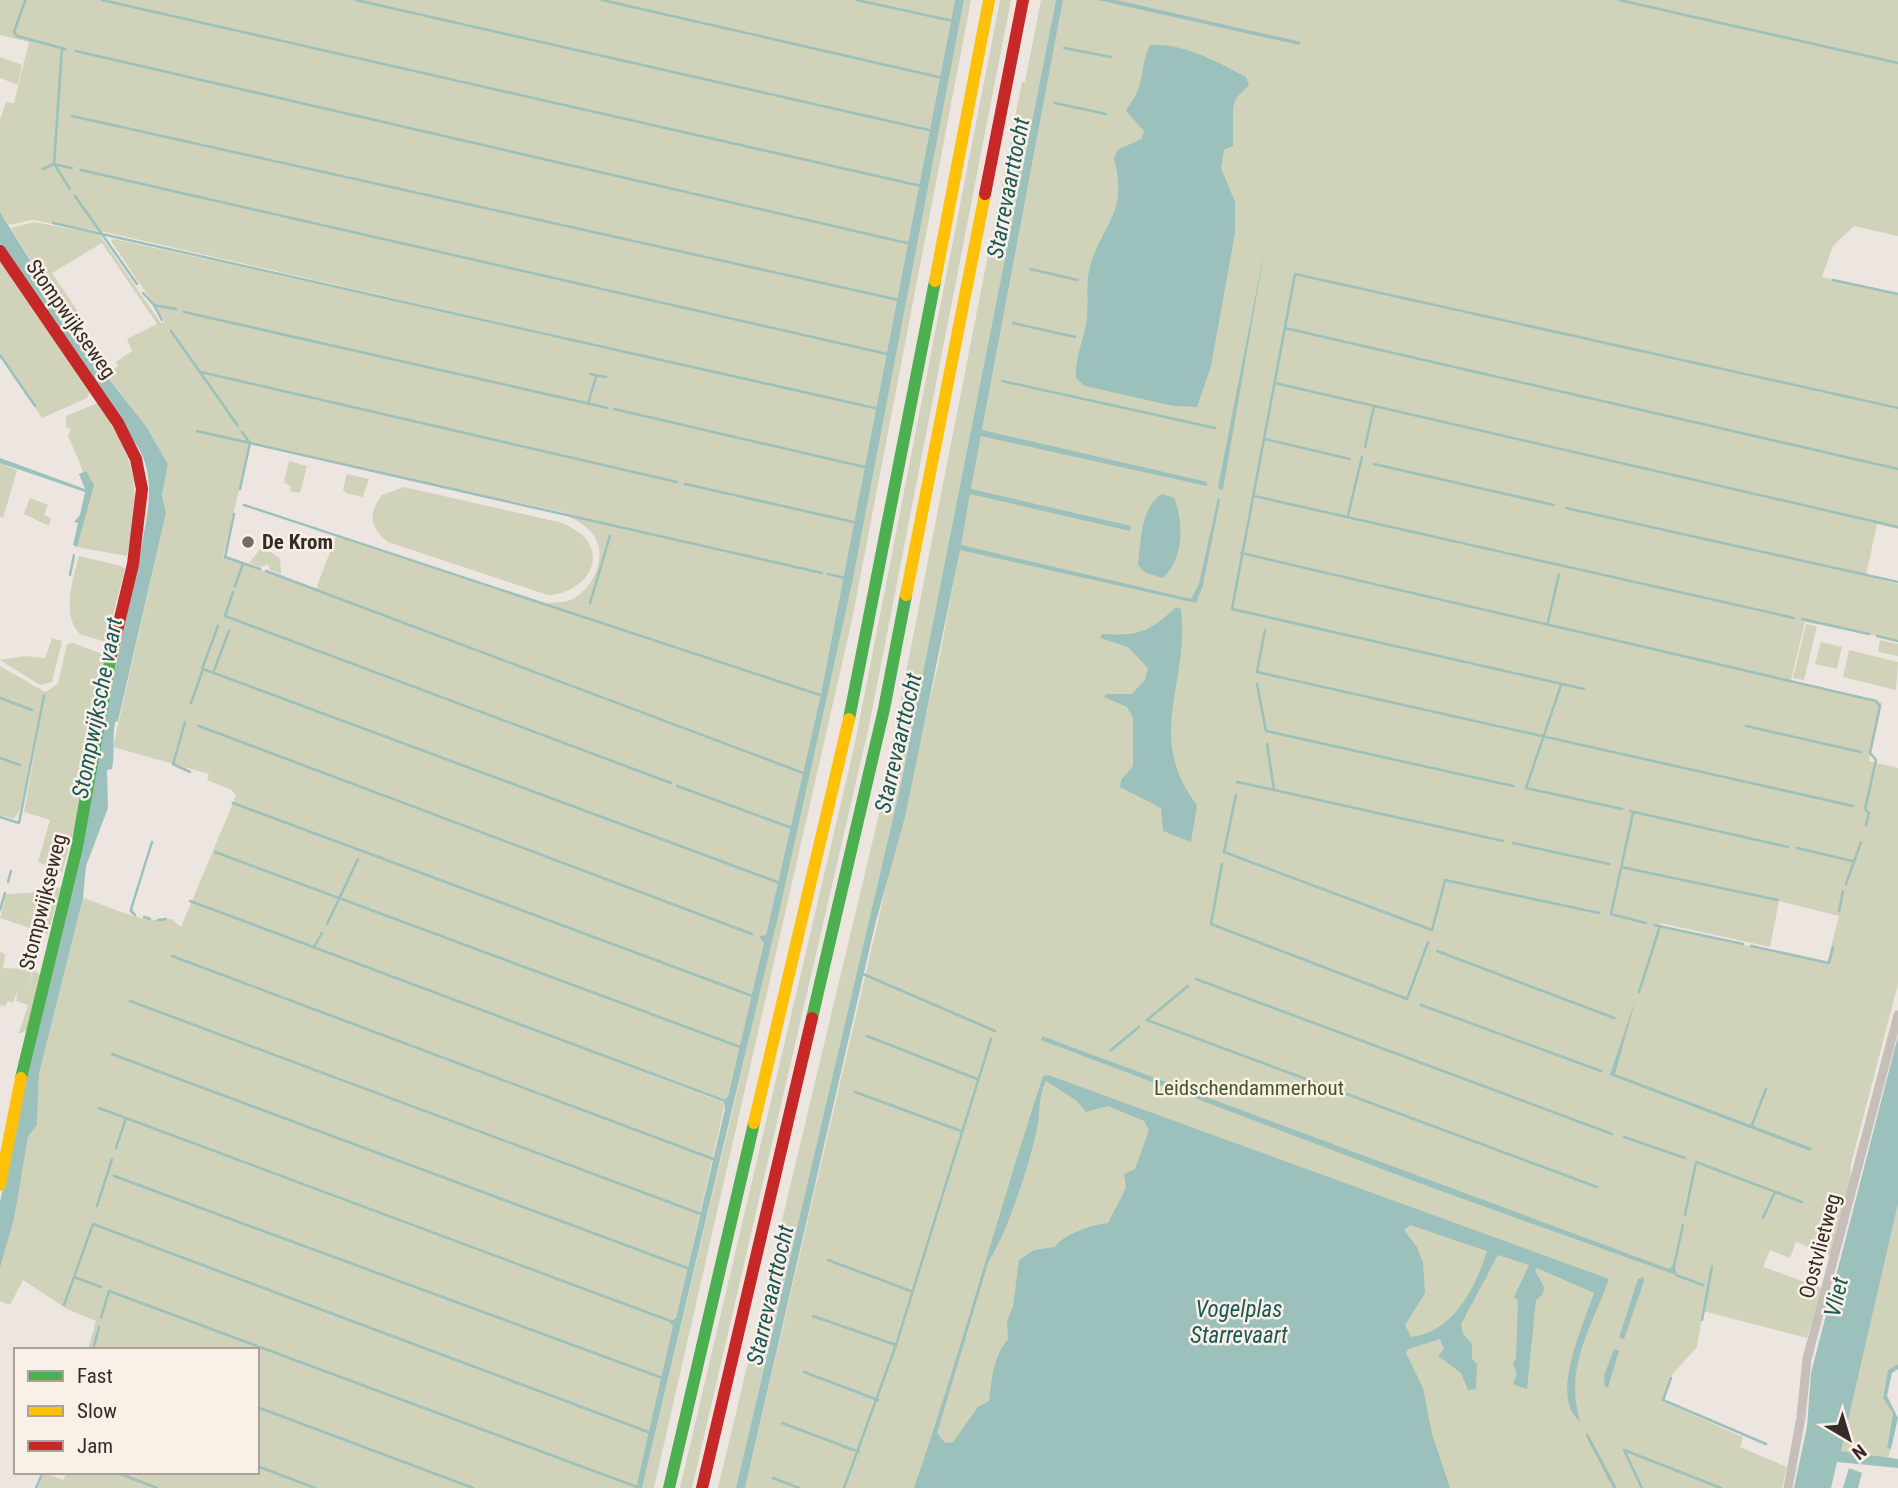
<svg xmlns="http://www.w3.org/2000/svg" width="1898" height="1488" viewBox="0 0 1898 1488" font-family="'Roboto Condensed',sans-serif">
<rect width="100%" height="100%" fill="#ede6e0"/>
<!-- green -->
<g fill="#d0d2ba" fill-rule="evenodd">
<path d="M0 0H955L821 694 766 935 759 936 765 943 728 1098 724 1099 463 1003 725 1103 676 1319 670 1320 452 1239 669 1322 674 1326 663 1377 382 1274 662 1379 636 1488H38L44 1472 63 1480 67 1472H257V1350H88L96 1321 67 1309 23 1280 10 1305 0 1301V1268L14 1219 21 1167 28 1135 37 1125 39 1074 83 898C110 906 143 925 172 919L181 927 236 796 232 790 207 780 209 774 113 747 166 513 162 495 168 464 146 426 106 374 118 366 116 362 132 351 127 339 157 324 102 243 52 273 78 312 75 316 91 344 87 351 11 228 34 222 99 234 161 323 165 321 111 241 114 239 669 361 105 232 32 220 9 225 0 212V120L6 102 14 103 29 42 0 35ZM250 444 562 512C573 519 587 525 594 536 609 558 591 593 568 601 561 603 553 602 545 603L336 536 316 589 223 557Z"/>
<polygon points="964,0 971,0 852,620 654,1488 642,1488 734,1105 853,579"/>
<polygon points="1000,0 1011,0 869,726 692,1488 680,1488 855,743"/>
<polygon points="1041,0 1056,0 901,784 736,1488 718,1488 892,760 889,759 1022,82 1025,82"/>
<path d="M1063 0H1898V236L1854 226 1833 246 1822 277 1898 295V408L1782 382 1898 409V529L1877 524 1866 576 1898 584V640L1805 622 1791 680 1882 703 1869 761 1898 768V984L1851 1164 1850 1184 1831 1256 1796 1242 1790 1258 1770 1250 1763 1267 1822 1288 1807 1338 1703 1311 1697 1347 1670 1377 1662 1401 1743 1437 1740 1447 1787 1467 1782 1488H745L938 665ZM1779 901 1839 916 1827 963 1659 926 1660 923 1770 947Z"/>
<polygon points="0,57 22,65 18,85 0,78"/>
<polygon points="0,262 90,392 87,398 42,418 0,353"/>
<path d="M98 403C137 462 142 487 127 556L77 547C91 490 92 489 68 436L71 429 66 427V416Z"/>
<polygon points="289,461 307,466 300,493 290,491 291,487 284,482"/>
<polygon points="0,463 17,470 3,518 0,516"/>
<polygon points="347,474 369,479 363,497 346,493 343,489"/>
<path d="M404 487 563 523C571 528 580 531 586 539 607 567 576 595 548 595L388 542C369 527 368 513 382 495Z"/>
<polygon points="30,498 48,505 44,515 51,518 49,526 24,514"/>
<polygon points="262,547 280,558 281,574 270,570 268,564 261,567 249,563"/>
<path d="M79 556 121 566 125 569 106 642 80 634C61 615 73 579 79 556Z"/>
<polygon points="1806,624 1817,626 1804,680 1793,678"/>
<polygon points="52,638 62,641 52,682 40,685 0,660 25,656 45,658"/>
<polygon points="1880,640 1898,644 1898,656 1878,652"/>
<polygon points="1821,642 1842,647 1837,669 1815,664"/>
<polygon points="73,643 105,655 77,819 62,872 38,862 50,820 24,812 45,694 20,810 14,819 0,815 0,666 45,692 58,684 67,644"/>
<polygon points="1849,650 1898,662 1896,690 1843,677"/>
<polygon points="61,887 48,934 0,918 6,894 44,892"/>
<polygon points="0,952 5,954 3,968 32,969 28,989 33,969 41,975 28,1029 22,1033 19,1033 28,1005 16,1001 19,987 13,1003 8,1001 5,1006 0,1005"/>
<polygon points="1898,1204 1898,1364 1888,1371 1883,1397 1893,1412 1887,1447 1891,1449 1888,1458 1841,1451"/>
</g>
<!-- water -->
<g fill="#9cc0bc" fill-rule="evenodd">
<polygon points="955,0 964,0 853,579 780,908 642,1488 636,1488 673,1326 669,1322 676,1318 725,1109 724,1099 728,1097 764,943 759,936 766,935 821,694"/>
<polygon points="1056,0 1063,0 982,430 1207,482 1207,486 981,436 971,489 1131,526 1130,531 970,494 961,545 1191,599 1199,584 1218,498 1220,500 1203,585 1196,603 960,550 905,817 875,925 745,1488 736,1488 901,784"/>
<polygon points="1098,0 1116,0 1301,42 1299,45"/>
<path d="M1150 45C1184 43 1217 62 1246 77L1249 85 1236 98 1233 107V146L1224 150 1221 168 1235 202V233L1211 366 1197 407 1174 406 1085 386 1076 378C1075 360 1082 343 1086 325 1090 304 1084 281 1092 260 1109 216 1127 210 1114 158L1119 149 1142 139 1144 131 1126 111C1129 105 1132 102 1135 96 1144 80 1141 63 1150 45Z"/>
<path d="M0 212 87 351 146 426 168 464 162 495 166 513 118 721 115 722C112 738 115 752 112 769L107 770 108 808 86 866 83 898 39 1074 37 1125 28 1136 14 1219 0 1268V1202L141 549C147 514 157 480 138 447L0 244Z"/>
<polygon points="1265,247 1223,489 1220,490 1218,487"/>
<polygon points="0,458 85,489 79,474 86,471 94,485 77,547 73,545 78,523 74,522 80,515 85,492 0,463"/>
<path d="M1162 494 1174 498C1184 523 1184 558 1163 578L1146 573 1138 565C1141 541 1140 508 1162 494Z"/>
<path d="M1176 607 1181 609C1190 684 1144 736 1197 805L1191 842 1163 831 1161 808 1120 787 1121 780 1133 766V718L1127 707 1104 697 1106 694H1132L1145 680 1148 668 1128 647 1100 638 1102 634C1138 636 1149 633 1176 607Z"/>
<polygon points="1636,998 1615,1074 1812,1148 1810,1151 1610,1075"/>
<polygon points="1042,1036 1669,1269 1675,1263 1676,1275 1427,1186 1041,1040"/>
<polygon points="1898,1036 1898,1204 1841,1451 1898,1459 1898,1468 1837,1462 1831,1488 1794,1488 1807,1427 1811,1373"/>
<path d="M1048 1075 1609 1279C1591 1329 1564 1367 1580 1421 1548 1398 1585 1322 1594 1293L1537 1268 1535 1271 1544 1287 1543 1294 1536 1300 1527 1389 1513 1384 1517 1374 1513 1363 1516 1359 1518 1301 1514 1297 1529 1265 1498 1255 1461 1324 1463 1334 1472 1344V1359L1477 1364 1476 1389 1468 1390 1461 1373 1438 1356 1444 1349 1440 1339 1408 1349 1406 1353 1423 1388 1432 1434 1450 1488H914C961 1352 998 1213 1043 1076ZM1046 1081 1077 1101 1086 1112 1108 1106 1144 1121 1149 1130 1135 1169 1124 1174 1126 1188 1108 1223C1094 1224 1062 1235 1055 1247L1034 1250 1019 1260 1013 1307 1007 1321 1008 1339C993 1357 992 1379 989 1401L978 1407 953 1442 945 1443 937 1433 989 1260C1007 1235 1033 1154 1038 1123 1040 1108 1039 1094 1046 1081ZM1410 1225 1487 1251C1475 1288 1454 1332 1411 1337L1405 1325 1425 1293 1423 1263 1417 1247 1404 1230Z"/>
<polygon points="1643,1277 1644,1281 1624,1339 1619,1338 1638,1279"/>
<polygon points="1614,1349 1619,1351 1608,1387 1605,1387 1604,1376"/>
<polygon points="1898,1364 1898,1369 1892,1373 1887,1396 1898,1418 1891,1449 1887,1448 1893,1413 1883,1398 1888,1370"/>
<polygon points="1587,1432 1617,1488 1613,1488 1586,1436"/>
<polygon points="1849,1468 1862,1473 1858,1488 1843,1488"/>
</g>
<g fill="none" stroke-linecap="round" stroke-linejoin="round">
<!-- stream -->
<g stroke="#9cc0bc" stroke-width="2.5">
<polyline points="102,0 921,186"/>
<polyline points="356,0 933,131"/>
<polyline points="602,0 943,78"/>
<polyline points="857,0 953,21"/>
<polyline points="1619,0 1898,63"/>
<polyline points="25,1 14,32 17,36 65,49"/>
<polyline points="62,48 54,164 70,189"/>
<polyline points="1064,48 1111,57"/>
<polyline points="76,51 911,244"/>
<polyline points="1055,103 1106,114"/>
<polyline points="72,116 899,300"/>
<polyline points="43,169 54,164 72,168"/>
<polyline points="81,170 887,354"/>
<polyline points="75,196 137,284"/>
<polyline points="53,223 879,409"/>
<polyline points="1030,269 1078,280"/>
<polyline points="1833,280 1898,294"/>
<polyline points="143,293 154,305 162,320"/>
<polyline points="154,305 176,309"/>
<polyline points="184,312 608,408"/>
<polyline points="1013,323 1075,337"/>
<polyline points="1285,328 1898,469"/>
<polyline points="171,331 238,426"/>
<polyline points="0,355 35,406"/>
<polyline points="201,372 677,482"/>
<polyline points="590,374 606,377"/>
<polyline points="1002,381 1215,428"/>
<polyline points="1275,383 1898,527"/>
<polyline points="588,404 596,377"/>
<polyline points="614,409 869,468"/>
<polyline points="197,431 822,573"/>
<polyline points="1265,439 1350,459"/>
<polyline points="1365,447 1374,406"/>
<polyline points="1374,464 1554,505"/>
<polyline points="685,484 858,523"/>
<polyline points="240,489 250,443 242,432"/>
<polyline points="1254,496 1794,618"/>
<polyline points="244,505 823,696"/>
<polyline points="1566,508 1898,582"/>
<polyline points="234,514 225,557 260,569"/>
<polyline points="1348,515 1362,457"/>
<polyline points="1241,553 1876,701 1880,706 1870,753 1876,760 1865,809 1869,813 1866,825"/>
<polyline points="266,571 806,774"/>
<polyline points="828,574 845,578"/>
<polyline points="70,575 74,555"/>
<polyline points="235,586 243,564"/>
<polyline points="233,592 225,616 671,783"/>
<polyline points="590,603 610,536"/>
<polyline points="1802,619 1869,634"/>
<polyline points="1548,622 1559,574"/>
<polyline points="1265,630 1257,672 1853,806"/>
<polyline points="1877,636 1898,641"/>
<polyline points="202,669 218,626"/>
<polyline points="213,673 229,631"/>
<polyline points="1257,684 1266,731 1513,786"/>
<polyline points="1561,685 1526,788 1622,809"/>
<polyline points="1584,689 1232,609 1295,274 1898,408"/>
<polyline points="0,698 32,710"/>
<polyline points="191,703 203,669 780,883"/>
<polyline points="185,722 173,764 190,772"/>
<polyline points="199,726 752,934"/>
<polyline points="1746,726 1861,752"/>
<polyline points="0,758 20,765"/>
<polyline points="1237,782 1274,790 1267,744"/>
<polyline points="677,786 792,828"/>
<polyline points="1274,790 1503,841"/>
<polyline points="1236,795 1224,852 1432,930 1445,880 1599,913"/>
<polyline points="233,803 755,997"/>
<polyline points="1630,811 1788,847"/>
<polyline points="1633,813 1611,914 1646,923"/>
<polyline points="0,817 19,823 44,696"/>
<polyline points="1513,843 1609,864"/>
<polyline points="1797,848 1852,861"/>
<polyline points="215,852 740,1047"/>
<polyline points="1222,864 1211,924 1407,999 1428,942"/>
<polyline points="1621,867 1778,900"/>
<polyline points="8,882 11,871"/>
<polyline points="1846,884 1861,842"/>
<polyline points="190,901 728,1102"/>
<polyline points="0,910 5,893"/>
<polyline points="1839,911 1843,891"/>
<polyline points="135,915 131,911 132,906 152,842"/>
<polyline points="144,917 150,919"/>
<polyline points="158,920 166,919"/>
<polyline points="327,924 358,859"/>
<polyline points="1654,925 1743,944"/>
<polyline points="1751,946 1829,963 1833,947"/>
<polyline points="314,947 322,933"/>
<polyline points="1437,951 1614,1018"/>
<polyline points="172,956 716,1160"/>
<polyline points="863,974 995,1031"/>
<polyline points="1196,979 1612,1134"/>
<polyline points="1188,986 1147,1020 1597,1187"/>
<polyline points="1639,992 1660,926"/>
<polyline points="130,1001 701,1214"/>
<polyline points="1421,1005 1601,1071"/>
<polyline points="867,1036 977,1079"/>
<polyline points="1111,1050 1139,1027"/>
<polyline points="112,1054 690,1269"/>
<polyline points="855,1092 961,1131"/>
<polyline points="99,1108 673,1322"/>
<polyline points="1752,1125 1766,1089"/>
<polyline points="1624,1137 1685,1158"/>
<polyline points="116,1148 126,1118"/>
<polyline points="114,1176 665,1379"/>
<polyline points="97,1206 112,1159"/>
<polyline points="1685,1215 1696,1162 1802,1202"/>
<polyline points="1763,1218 1775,1192"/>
<polyline points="828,1260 911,1291"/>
<polyline points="1674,1266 1683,1225"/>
<polyline points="1676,1275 1703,1285"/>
<polyline points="74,1277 101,1287"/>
<polyline points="64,1305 93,1224 651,1433"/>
<polyline points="813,1316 896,1345"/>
<polyline points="101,1318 109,1291 637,1487"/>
<polyline points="1702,1320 1712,1266"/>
<polyline points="93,1350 99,1327"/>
<polyline points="804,1372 878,1400"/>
<polyline points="1671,1378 1663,1400 1766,1444"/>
<polyline points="257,1407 473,1488"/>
<polyline points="782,1423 859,1452"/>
<polyline points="257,1466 315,1488"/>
<polyline points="115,1472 157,1488"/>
<polyline points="773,1478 799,1488"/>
<polyline points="36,1488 43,1472"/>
<polyline points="844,1488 896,1345 991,1039"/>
<polyline points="1642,1488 1624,1450 1721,1488"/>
</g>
<!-- street -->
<polyline stroke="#c6beb9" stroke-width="9" points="1788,1488 1801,1417 1807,1359 1898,1015"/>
<!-- fast -->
<g stroke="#4caf50" stroke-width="12">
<polyline points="849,719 935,281"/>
<polyline points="812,1018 884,709 906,595"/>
<polyline points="21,1078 77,847 111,656"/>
<polyline points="669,1488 754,1123"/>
</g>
<!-- slow -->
<g stroke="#ffc107" stroke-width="12">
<polyline points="935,281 989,0"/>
<polyline points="906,595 985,194"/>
<polyline points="754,1123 849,719"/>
<polyline points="0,1185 21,1078"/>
</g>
<!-- jam -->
<g stroke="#c62828" stroke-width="12">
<polyline points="985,194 1023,0"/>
<polyline points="0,251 118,423 136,459 142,489 133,564 111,656"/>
<polyline points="702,1488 812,1018"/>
</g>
</g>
<!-- markers -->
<circle fill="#766c68" stroke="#f9f0e7" stroke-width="2.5" cx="248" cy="542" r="7"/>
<g text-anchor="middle" stroke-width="5" stroke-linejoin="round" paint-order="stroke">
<!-- street labels -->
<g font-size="21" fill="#362b28" stroke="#f9f0e7">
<text transform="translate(71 319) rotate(55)" y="7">Stompwijkseweg</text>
<text transform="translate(43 902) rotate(-76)" y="7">Stompwijkseweg</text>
<text transform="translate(1820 1246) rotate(-75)" y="7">Oostvlietweg</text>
</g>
<!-- poi labels -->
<g font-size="21" font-weight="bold" fill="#362b28" stroke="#f9f0e7" text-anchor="start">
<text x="262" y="549">De Krom</text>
</g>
<!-- park labels -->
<g font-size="21" fill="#49552b" stroke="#f9f0e7">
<text x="1249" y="1095">Leidschendammerhout</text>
</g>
<!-- water labels -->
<g font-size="23" font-style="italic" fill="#1d5857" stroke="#f9f0e7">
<text transform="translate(1008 188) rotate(-79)" y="8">Starrevaarttocht</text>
<text transform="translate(97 708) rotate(-79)" y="8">Stompwijksche vaart</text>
<text transform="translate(898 743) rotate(-77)" y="8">Starrevaarttocht</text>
<text transform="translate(770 1295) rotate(-77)" y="8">Starrevaarttocht</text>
<text transform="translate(1836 1297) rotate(-77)" y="8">Vliet</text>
<text x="1239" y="1317">Vogelplas<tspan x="1239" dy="26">Starrevaart</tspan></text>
</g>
</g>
<!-- legend -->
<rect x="14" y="1348" width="245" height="126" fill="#f9f0e7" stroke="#aba19b" stroke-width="2"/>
<rect x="28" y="1371" width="35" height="10" fill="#4caf50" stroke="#aba19b" stroke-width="2"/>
<text x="77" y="1383" font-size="21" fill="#362b28">Fast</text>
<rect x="28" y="1406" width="35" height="10" fill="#ffc107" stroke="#aba19b" stroke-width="2"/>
<text x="77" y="1418" font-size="21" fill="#362b28">Slow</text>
<rect x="28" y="1441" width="35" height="10" fill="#c62828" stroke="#aba19b" stroke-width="2"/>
<text x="77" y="1453" font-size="21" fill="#362b28">Jam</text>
<!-- north arrow -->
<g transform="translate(1849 1439) rotate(142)" stroke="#f9f0e7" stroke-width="5" paint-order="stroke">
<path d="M0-5L12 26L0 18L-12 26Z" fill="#362b28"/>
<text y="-10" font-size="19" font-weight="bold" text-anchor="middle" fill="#362b28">N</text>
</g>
</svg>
